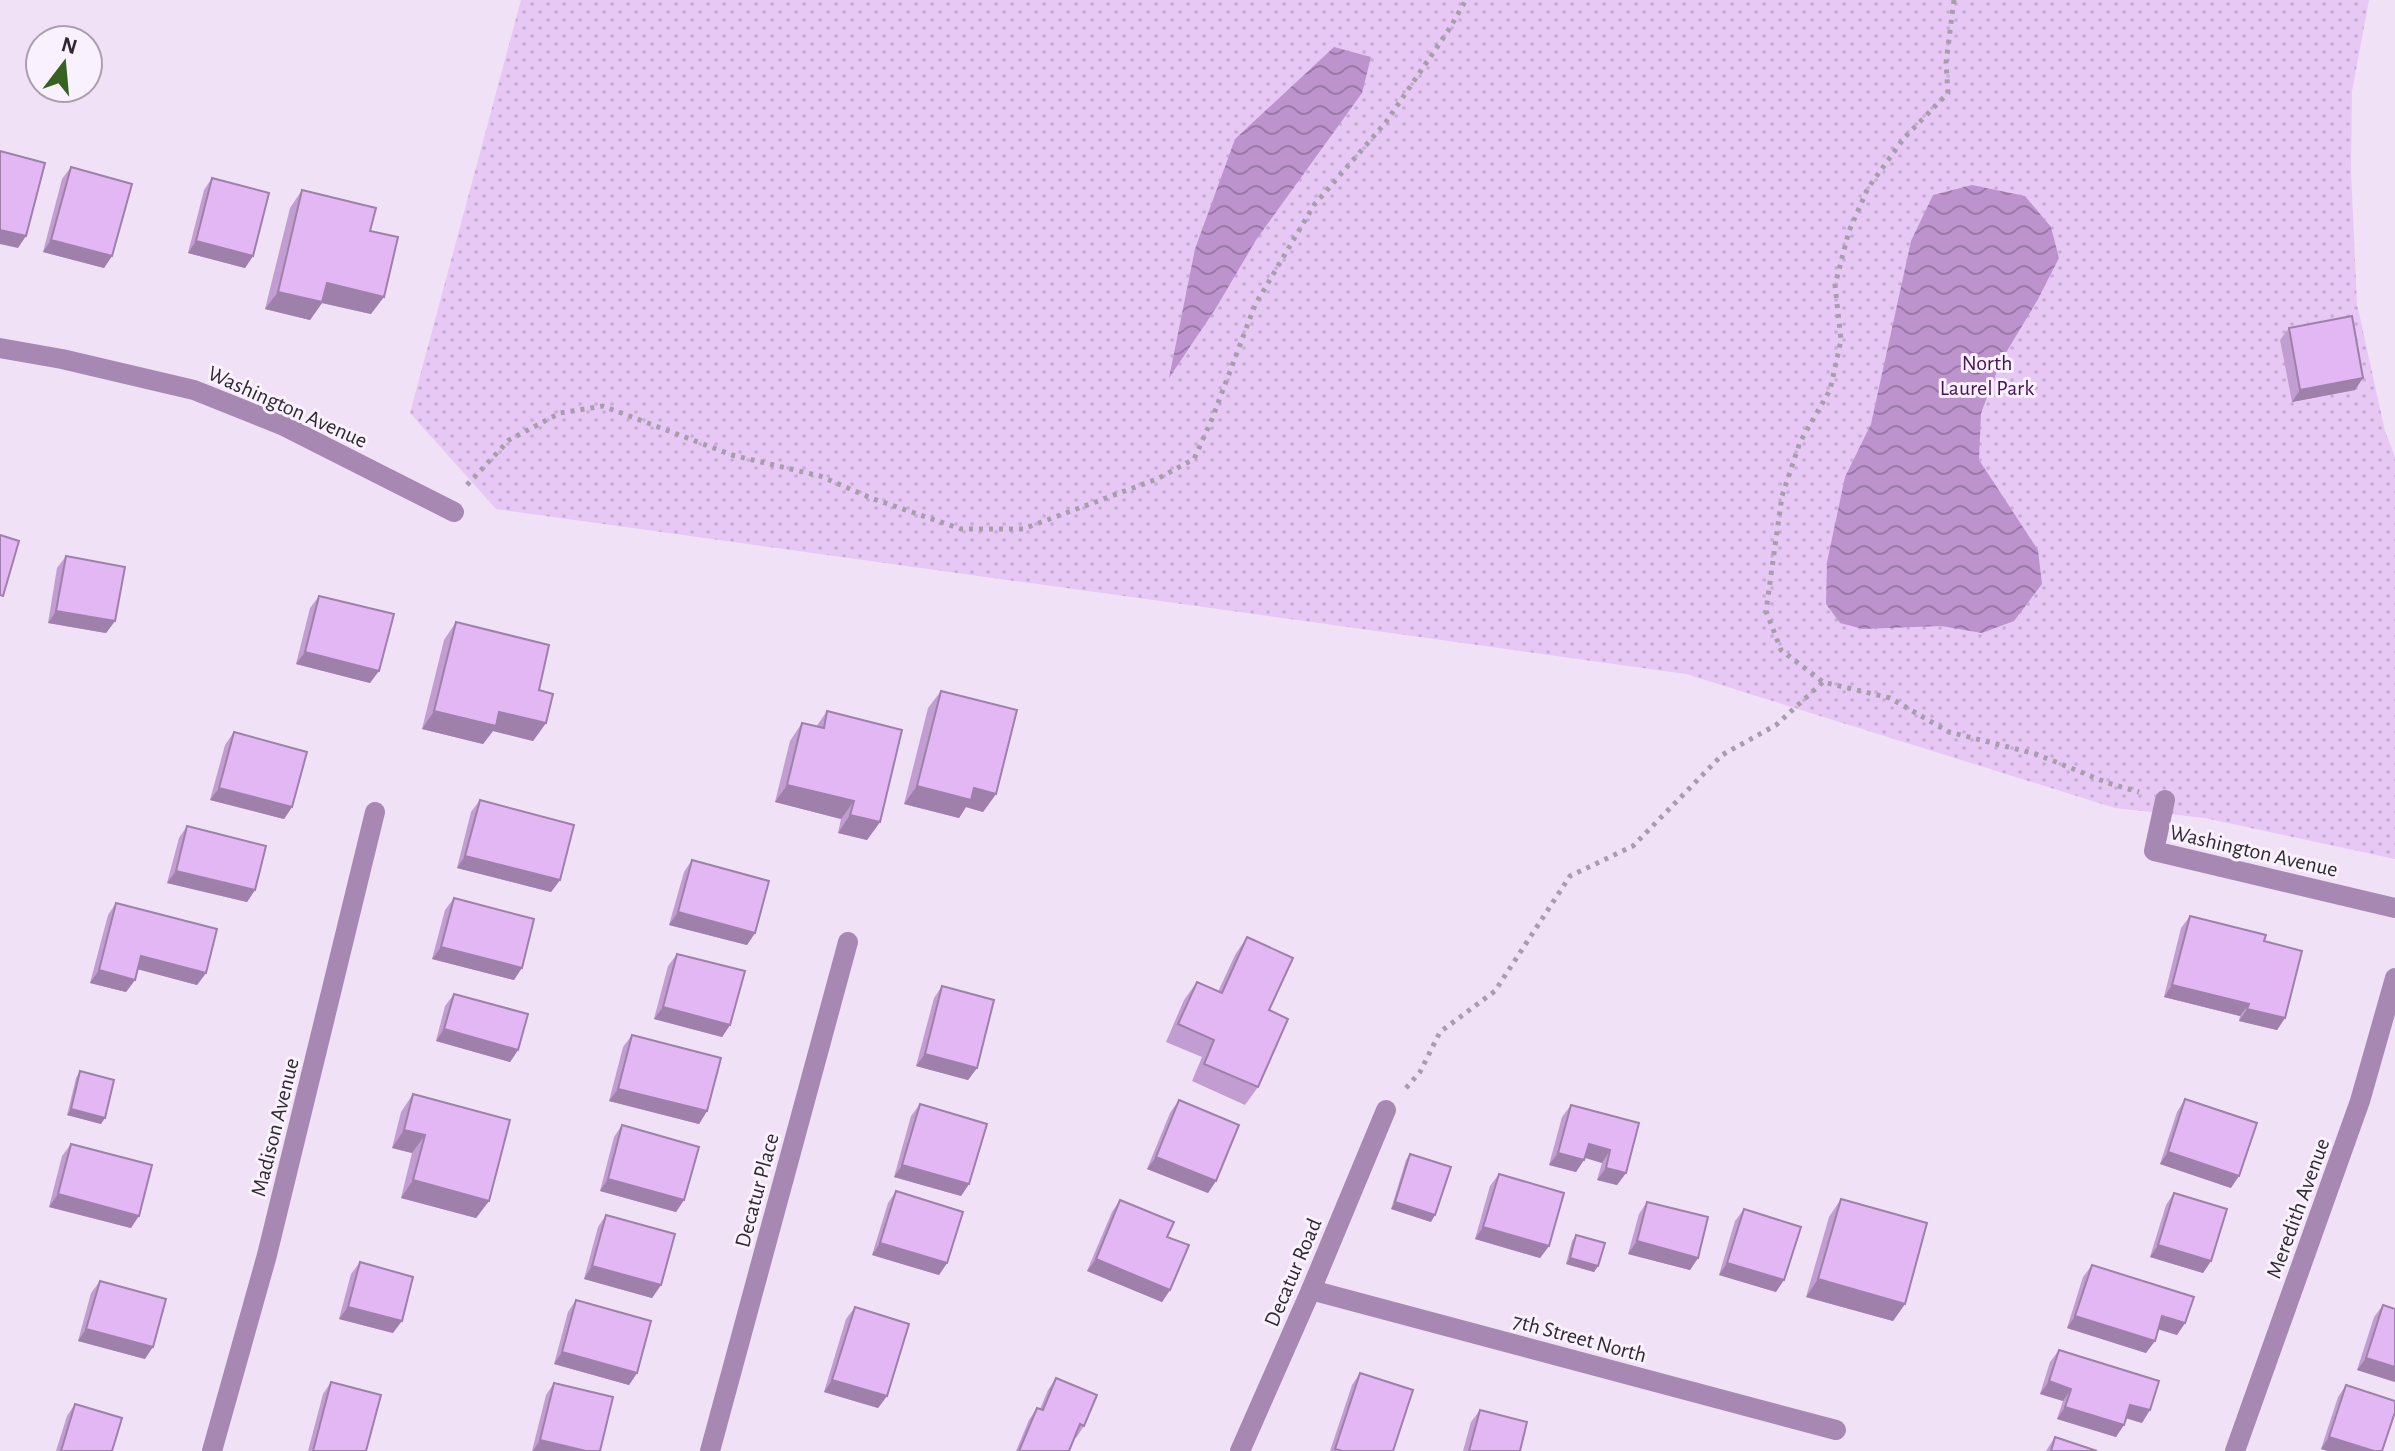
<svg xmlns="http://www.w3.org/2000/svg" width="2395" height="1451" viewBox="0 0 2395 1451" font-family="'Alegreya Sans',sans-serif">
<defs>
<pattern id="park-dots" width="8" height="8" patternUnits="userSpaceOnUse" patternTransform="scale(2)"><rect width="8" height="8" fill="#e7c8f4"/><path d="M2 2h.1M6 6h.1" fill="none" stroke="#c6acd2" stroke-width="1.8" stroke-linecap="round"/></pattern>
<pattern id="water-waves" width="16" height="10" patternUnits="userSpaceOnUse" patternTransform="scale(2)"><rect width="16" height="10" fill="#bd93ce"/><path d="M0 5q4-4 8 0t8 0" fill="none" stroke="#9a78a8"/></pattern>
</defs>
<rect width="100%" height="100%" fill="#f0e1f6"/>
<!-- park -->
<polygon fill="url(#park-dots)" points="521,0 2369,0 2352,91 2351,171 2357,304 2385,431 2395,457 2395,859 2205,818 2115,808 1686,674 496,509 410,413"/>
<!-- water -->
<g fill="url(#water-waves)">
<polygon points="1334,47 1371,57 1362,93 1256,240 1216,308 1169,378 1195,249 1235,139"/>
<polygon points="1972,185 2025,196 2051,227 2059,258 2037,301 2001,361 1981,413 1979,460 2038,550 2042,584 2014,621 1982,633 1941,626 1863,629 1840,623 1826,604 1827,562 1845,477 1871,424 1911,241 1933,195"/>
</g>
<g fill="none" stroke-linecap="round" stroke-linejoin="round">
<!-- path -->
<g stroke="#a89dad" stroke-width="5" stroke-dasharray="4 6" stroke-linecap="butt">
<polyline points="1954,0 1946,63 1948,93 1904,138 1868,188 1849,231 1835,285 1841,340 1830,390 1800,442 1782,496 1766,611 1781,650 1823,682 1890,698 1949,732 2036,754 2108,783 2139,792"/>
<polyline points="467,485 509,440 560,413 603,406 732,455 820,476 871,498 961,529 1023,529 1157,479 1194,459 1212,419 1255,305 1314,205 1386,122 1448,31 1466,0"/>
<polyline points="1406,1088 1420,1072 1440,1032 1495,991 1570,876 1633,846 1722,755 1776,725 1823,682"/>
</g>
<!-- minor -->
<g stroke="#a688b2" stroke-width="20">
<polyline points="0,348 62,359 194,390 284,426 454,512"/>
<polyline points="2165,800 2154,851 2395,908"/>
<polyline points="1311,1290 1836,1430"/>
<polyline points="212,1451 267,1255 375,812"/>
<polyline points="710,1451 848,942"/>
<polyline points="1240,1451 1311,1290 1386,1110"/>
<polyline points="2235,1451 2360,1101 2395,978"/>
</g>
</g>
<!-- wall -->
<g fill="#c29dd1">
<polygon points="71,167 112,256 104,268 43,252 62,179"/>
<polygon points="212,178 253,256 245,268 188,253 204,190"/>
<polygon points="302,190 370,231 371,314 322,303 310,320 265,309 290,208"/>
<polygon points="2289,328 2355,390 2292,402 2280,340"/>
<polygon points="66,556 115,621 106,633 48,623 57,568"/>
<polygon points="319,596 370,683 296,664 310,608"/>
<polygon points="456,622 539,690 546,723 533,741 493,731 483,744 422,729 444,640"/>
<polygon points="941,691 996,794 983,812 966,807 959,818 904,804 928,708"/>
<polygon points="827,711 880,822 867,840 838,833 841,819 775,802 790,741 802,723 816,727"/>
<polygon points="234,732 292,807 284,819 210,800 225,745"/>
<polygon points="480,800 560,880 551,892 457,868 471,812"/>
<polygon points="187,826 255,890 247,902 167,883 179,838"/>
<polygon points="692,860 755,933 747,945 669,925 684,872"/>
<polygon points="454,898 514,980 432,959 445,910"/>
<polygon points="116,903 206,973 197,985 138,969 135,980 126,992 90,983 108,915"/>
<polygon points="2190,916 2264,941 2285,1018 2277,1030 2239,1021 2240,1016 2164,997 2181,928"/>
<polygon points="1247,937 1269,1010 1258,1087 1245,1105 1192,1081 1202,1057 1166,1042 1184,1000 1197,982 1218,992 1235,955"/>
<polygon points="677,954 730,1025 722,1037 654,1019 668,966"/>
<polygon points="942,986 977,1068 968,1080 916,1066 934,998"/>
<polygon points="454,994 518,1050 510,1062 436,1041 445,1006"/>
<polygon points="632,1035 707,1111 699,1124 609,1101 623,1047"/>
<polygon points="80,1071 101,1124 67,1115 76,1078"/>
<polygon points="413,1094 489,1201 476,1218 401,1198 412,1153 392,1148 401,1112"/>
<polygon points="2185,1099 2231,1188 2160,1164 2177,1112"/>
<polygon points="1179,1100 1216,1181 1208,1193 1147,1169 1170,1113"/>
<polygon points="920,1104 969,1184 961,1196 894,1177 911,1116"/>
<polygon points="1571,1105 1639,1123 1626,1173 1617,1185 1597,1180 1602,1163 1585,1158 1576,1172 1549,1165 1562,1117"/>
<polygon points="622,1125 684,1200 676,1212 600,1191 614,1137"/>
<polygon points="71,1144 131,1228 49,1207 62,1156"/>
<polygon points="1410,1154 1431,1222 1391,1209 1406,1160"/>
<polygon points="1499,1174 1549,1246 1540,1258 1475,1239 1490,1186"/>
<polygon points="896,1191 947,1263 939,1275 872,1255 888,1203"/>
<polygon points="2174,1193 2211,1261 2203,1273 2150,1257 2166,1205"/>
<polygon points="1841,1199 1905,1304 1893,1321 1806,1297 1829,1217"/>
<polygon points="1120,1200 1167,1237 1170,1290 1162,1302 1087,1271 1112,1212"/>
<polygon points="1647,1202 1698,1258 1690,1270 1628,1254 1639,1214"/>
<polygon points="1744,1209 1776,1292 1719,1275 1735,1221"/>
<polygon points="606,1215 661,1285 652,1298 584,1279 598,1227"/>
<polygon points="1576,1235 1598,1266 1594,1272 1566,1264 1572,1241"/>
<polygon points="360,1262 393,1333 339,1319 351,1274"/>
<polygon points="2092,1265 2185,1323 2177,1335 2158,1329 2146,1353 2067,1328 2083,1277"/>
<polygon points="100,1281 145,1359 78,1341 91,1293"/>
<polygon points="576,1300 637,1373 629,1385 554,1364 568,1312"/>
<polygon points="2383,1305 2395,1309 2395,1382 2357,1370 2374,1317"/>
<polygon points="855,1307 887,1396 878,1408 824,1392 846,1319"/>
<polygon points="2059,1350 2142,1423 2126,1418 2116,1437 2057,1419 2063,1401 2040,1394 2050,1362"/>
<polygon points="1360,1373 1393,1451 1330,1451 1352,1385"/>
<polygon points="1056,1378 1084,1426 1076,1438 1075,1438 1069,1451 1016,1451 1029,1420 1037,1408 1040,1409 1048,1390"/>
<polygon points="331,1382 366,1451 308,1451 323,1394"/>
<polygon points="554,1383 600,1451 532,1451 546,1395"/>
<polygon points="2346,1385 2382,1451 2328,1451 2321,1449 2338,1397"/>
<polygon points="75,1404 112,1451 56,1451 67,1416"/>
<polygon points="1480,1410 1520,1451 1463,1451 1471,1422"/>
<polygon points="2055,1437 2097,1451 2046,1451"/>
</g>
<!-- shaded-wall -->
<g fill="#9e80aa">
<polygon points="0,230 26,236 18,248 0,244"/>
<polygon points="51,240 112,256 104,268 43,252"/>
<polygon points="196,241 253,256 245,268 188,253"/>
<polygon points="327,283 384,297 371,314 322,303 310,320 265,309 278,292"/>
<polygon points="2363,378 2355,390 2292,402 2300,390"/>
<polygon points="56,611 115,621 106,633 48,623"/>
<polygon points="305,652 379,671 370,683 296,664"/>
<polygon points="434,711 499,712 546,723 533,741 493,731 483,744 422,729"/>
<polygon points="787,785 854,801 841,819 775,802"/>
<polygon points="917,786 974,788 996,794 983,812 966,807 959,818 904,804"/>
<polygon points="219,788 292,807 284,819 210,800"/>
<polygon points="850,815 880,822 867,840 838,833"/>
<polygon points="465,856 560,880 551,892 457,868"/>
<polygon points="176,871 255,890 247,902 167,883"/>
<polygon points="678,912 755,933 747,945 669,925"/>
<polygon points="441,947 522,968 514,980 432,959"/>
<polygon points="141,956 206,973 197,985 133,968"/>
<polygon points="99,970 135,980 126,992 90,983"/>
<polygon points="2172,985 2249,1004 2240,1016 2164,997"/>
<polygon points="663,1007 730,1025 722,1037 654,1019"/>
<polygon points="2247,1009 2285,1018 2277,1030 2239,1021"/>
<polygon points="444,1029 518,1050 510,1062 436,1041"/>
<polygon points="925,1054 977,1068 968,1080 916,1066"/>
<polygon points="618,1089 707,1111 699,1124 609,1101"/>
<polygon points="71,1109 105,1118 101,1124 67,1115"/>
<polygon points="404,1130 425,1135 412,1153 392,1148"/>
<polygon points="1589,1144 1610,1150 1602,1163 1580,1156"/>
<polygon points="2168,1152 2239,1176 2231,1188 2160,1164"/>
<polygon points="1558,1153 1584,1160 1576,1172 1549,1165"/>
<polygon points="1156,1157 1216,1181 1208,1193 1147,1169"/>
<polygon points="902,1165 969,1184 961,1196 894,1177"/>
<polygon points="1606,1168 1626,1173 1617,1185 1597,1180"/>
<polygon points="608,1179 684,1200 676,1212 600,1191"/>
<polygon points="413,1180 489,1201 476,1218 401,1198"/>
<polygon points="58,1194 139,1216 131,1228 49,1207"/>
<polygon points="1395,1202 1435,1215 1431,1222 1391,1209"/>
<polygon points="1483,1227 1549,1246 1540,1258 1475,1239"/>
<polygon points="1637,1241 1698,1258 1690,1270 1628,1254"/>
<polygon points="880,1243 947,1263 939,1275 872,1255"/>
<polygon points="2158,1245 2211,1261 2203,1273 2150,1257"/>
<polygon points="1570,1258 1598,1266 1594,1272 1566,1264"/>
<polygon points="1096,1259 1170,1290 1162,1302 1087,1271"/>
<polygon points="1727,1263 1784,1280 1776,1292 1719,1275"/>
<polygon points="592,1266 661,1285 652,1298 584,1279"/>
<polygon points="1818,1279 1905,1304 1893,1321 1806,1297"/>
<polygon points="348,1307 402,1321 393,1333 339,1319"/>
<polygon points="2075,1316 2155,1341 2146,1353 2067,1328"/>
<polygon points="2162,1316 2185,1323 2177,1335 2154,1328"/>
<polygon points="86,1329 153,1347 145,1359 78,1341"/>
<polygon points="562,1352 637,1373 629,1385 554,1364"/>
<polygon points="2366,1358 2395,1367 2395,1382 2357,1370"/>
<polygon points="832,1380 887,1396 878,1408 824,1392"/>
<polygon points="2049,1381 2071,1389 2063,1401 2040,1394"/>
<polygon points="2130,1405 2150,1410 2142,1423 2122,1417"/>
<polygon points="2065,1407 2124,1425 2116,1437 2057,1419"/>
<polygon points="2329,1437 2374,1451 2328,1451 2321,1449"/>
<polygon points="540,1440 586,1451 533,1451"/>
</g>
<!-- building -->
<g fill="#e2b7f3" stroke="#9e80aa" stroke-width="2">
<polygon points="0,151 45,163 26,236 0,230"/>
<polygon points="71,167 132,184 112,256 51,240"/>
<polygon points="212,178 269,193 253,256 196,241"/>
<polygon points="302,190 376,208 370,231 398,237 384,297 327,283 322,302 278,292"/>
<polygon points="2352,316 2363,378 2300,390 2289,328"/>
<polygon points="0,535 19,541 3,596 0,595"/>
<polygon points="66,556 125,567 115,621 56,611"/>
<polygon points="319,596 394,614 379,671 305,652"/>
<polygon points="456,622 549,645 539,690 553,694 546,723 499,712 496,726 434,711"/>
<polygon points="941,691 1017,710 996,794 974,788 971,800 917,786"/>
<polygon points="827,711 902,730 880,822 850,815 854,801 787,785 802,723 824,728"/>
<polygon points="234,732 307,752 292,807 219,788"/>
<polygon points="480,800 574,825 560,880 465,856"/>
<polygon points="187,826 266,846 255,890 176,871"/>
<polygon points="692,860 769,881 755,933 678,912"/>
<polygon points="454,898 534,919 522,968 441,947"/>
<polygon points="116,903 217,929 206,973 141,956 135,980 99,970"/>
<polygon points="2190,916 2266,935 2264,941 2302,951 2285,1018 2247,1009 2249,1004 2172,985"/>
<polygon points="1247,937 1293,958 1269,1010 1288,1019 1258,1087 1204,1064 1214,1040 1178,1024 1197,982 1222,993"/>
<polygon points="677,954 745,971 730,1025 663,1007"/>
<polygon points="942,986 994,1000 977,1068 925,1054"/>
<polygon points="454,994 528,1014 518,1050 444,1029"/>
<polygon points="632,1035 721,1058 707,1111 618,1089"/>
<polygon points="80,1071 114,1080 105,1118 71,1109"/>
<polygon points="413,1094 510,1120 489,1201 413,1180 425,1135 404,1130"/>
<polygon points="2185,1099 2257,1123 2239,1176 2168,1152"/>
<polygon points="1179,1100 1239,1125 1216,1181 1156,1157"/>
<polygon points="920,1104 987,1124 969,1184 902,1165"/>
<polygon points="1571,1105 1639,1123 1626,1173 1606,1168 1610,1150 1589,1144 1584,1160 1558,1153"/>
<polygon points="622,1125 699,1147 684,1200 608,1179"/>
<polygon points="71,1144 152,1165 139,1216 58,1194"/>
<polygon points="1410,1154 1451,1167 1435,1215 1395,1202"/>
<polygon points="1499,1174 1564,1193 1549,1246 1483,1227"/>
<polygon points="896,1191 963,1212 947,1263 880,1243"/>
<polygon points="2174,1193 2227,1209 2211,1261 2158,1245"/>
<polygon points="1841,1199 1927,1223 1905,1304 1818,1279"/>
<polygon points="1120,1200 1174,1222 1167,1237 1189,1245 1170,1290 1096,1259"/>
<polygon points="1647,1202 1708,1217 1698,1258 1637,1241"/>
<polygon points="1744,1209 1801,1227 1784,1280 1727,1263"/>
<polygon points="606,1215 675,1234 661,1285 592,1266"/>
<polygon points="1576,1235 1605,1243 1598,1266 1570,1258"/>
<polygon points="360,1262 413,1277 402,1321 348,1307"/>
<polygon points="2092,1265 2194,1297 2185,1323 2162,1316 2155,1341 2075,1316"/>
<polygon points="100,1281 166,1299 153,1347 86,1329"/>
<polygon points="576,1300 651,1321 637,1373 562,1352"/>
<polygon points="2383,1305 2395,1309 2395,1367 2366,1358"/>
<polygon points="855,1307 909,1324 887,1396 832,1380"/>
<polygon points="2059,1350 2159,1381 2150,1410 2130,1405 2124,1425 2065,1407 2071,1389 2049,1381"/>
<polygon points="1360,1373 1413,1390 1393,1451 1342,1451 1335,1449"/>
<polygon points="1056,1378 1097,1395 1084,1426 1080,1424 1069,1451 1019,1451 1037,1408 1043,1410"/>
<polygon points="331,1382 381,1395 366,1451 313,1451"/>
<polygon points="554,1383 613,1397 600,1451 586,1451 540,1440"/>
<polygon points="2346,1385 2395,1401 2395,1412 2382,1451 2374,1451 2329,1437"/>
<polygon points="75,1404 122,1418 112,1451 61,1451"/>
<polygon points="1480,1410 1527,1422 1520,1451 1469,1451"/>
<polygon points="2055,1437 2097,1451 2051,1451"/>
</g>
<g text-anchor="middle" stroke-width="6" stroke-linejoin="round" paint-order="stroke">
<!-- park labels -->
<g font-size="22" fill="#49135a" stroke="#faf1fe">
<text x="1987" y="370">North<tspan x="1987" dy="25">Laurel Park</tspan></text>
</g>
<!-- street labels -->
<g font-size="22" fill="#2e2931" stroke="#faf1fe">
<text transform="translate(288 406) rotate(24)" y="8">Washington Avenue</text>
<text transform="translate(2254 850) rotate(13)" y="8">Washington Avenue</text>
<text transform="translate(274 1127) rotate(-76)" y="8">Madison Avenue</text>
<text transform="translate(756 1190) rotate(-75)" y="8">Decatur Place</text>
<text transform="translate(2297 1208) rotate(-70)" y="8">Meredith Avenue</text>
<text transform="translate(1292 1272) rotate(-67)" y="8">Decatur Road</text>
<text transform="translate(1580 1337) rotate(15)" y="8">7th Street North</text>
</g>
</g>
<!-- north arrow -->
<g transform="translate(64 64) rotate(16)"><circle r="38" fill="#faf1fe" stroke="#a8a1ac" stroke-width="2"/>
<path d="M0-6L14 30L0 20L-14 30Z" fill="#376220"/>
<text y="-12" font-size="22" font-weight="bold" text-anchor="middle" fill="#2e2931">N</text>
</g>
</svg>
